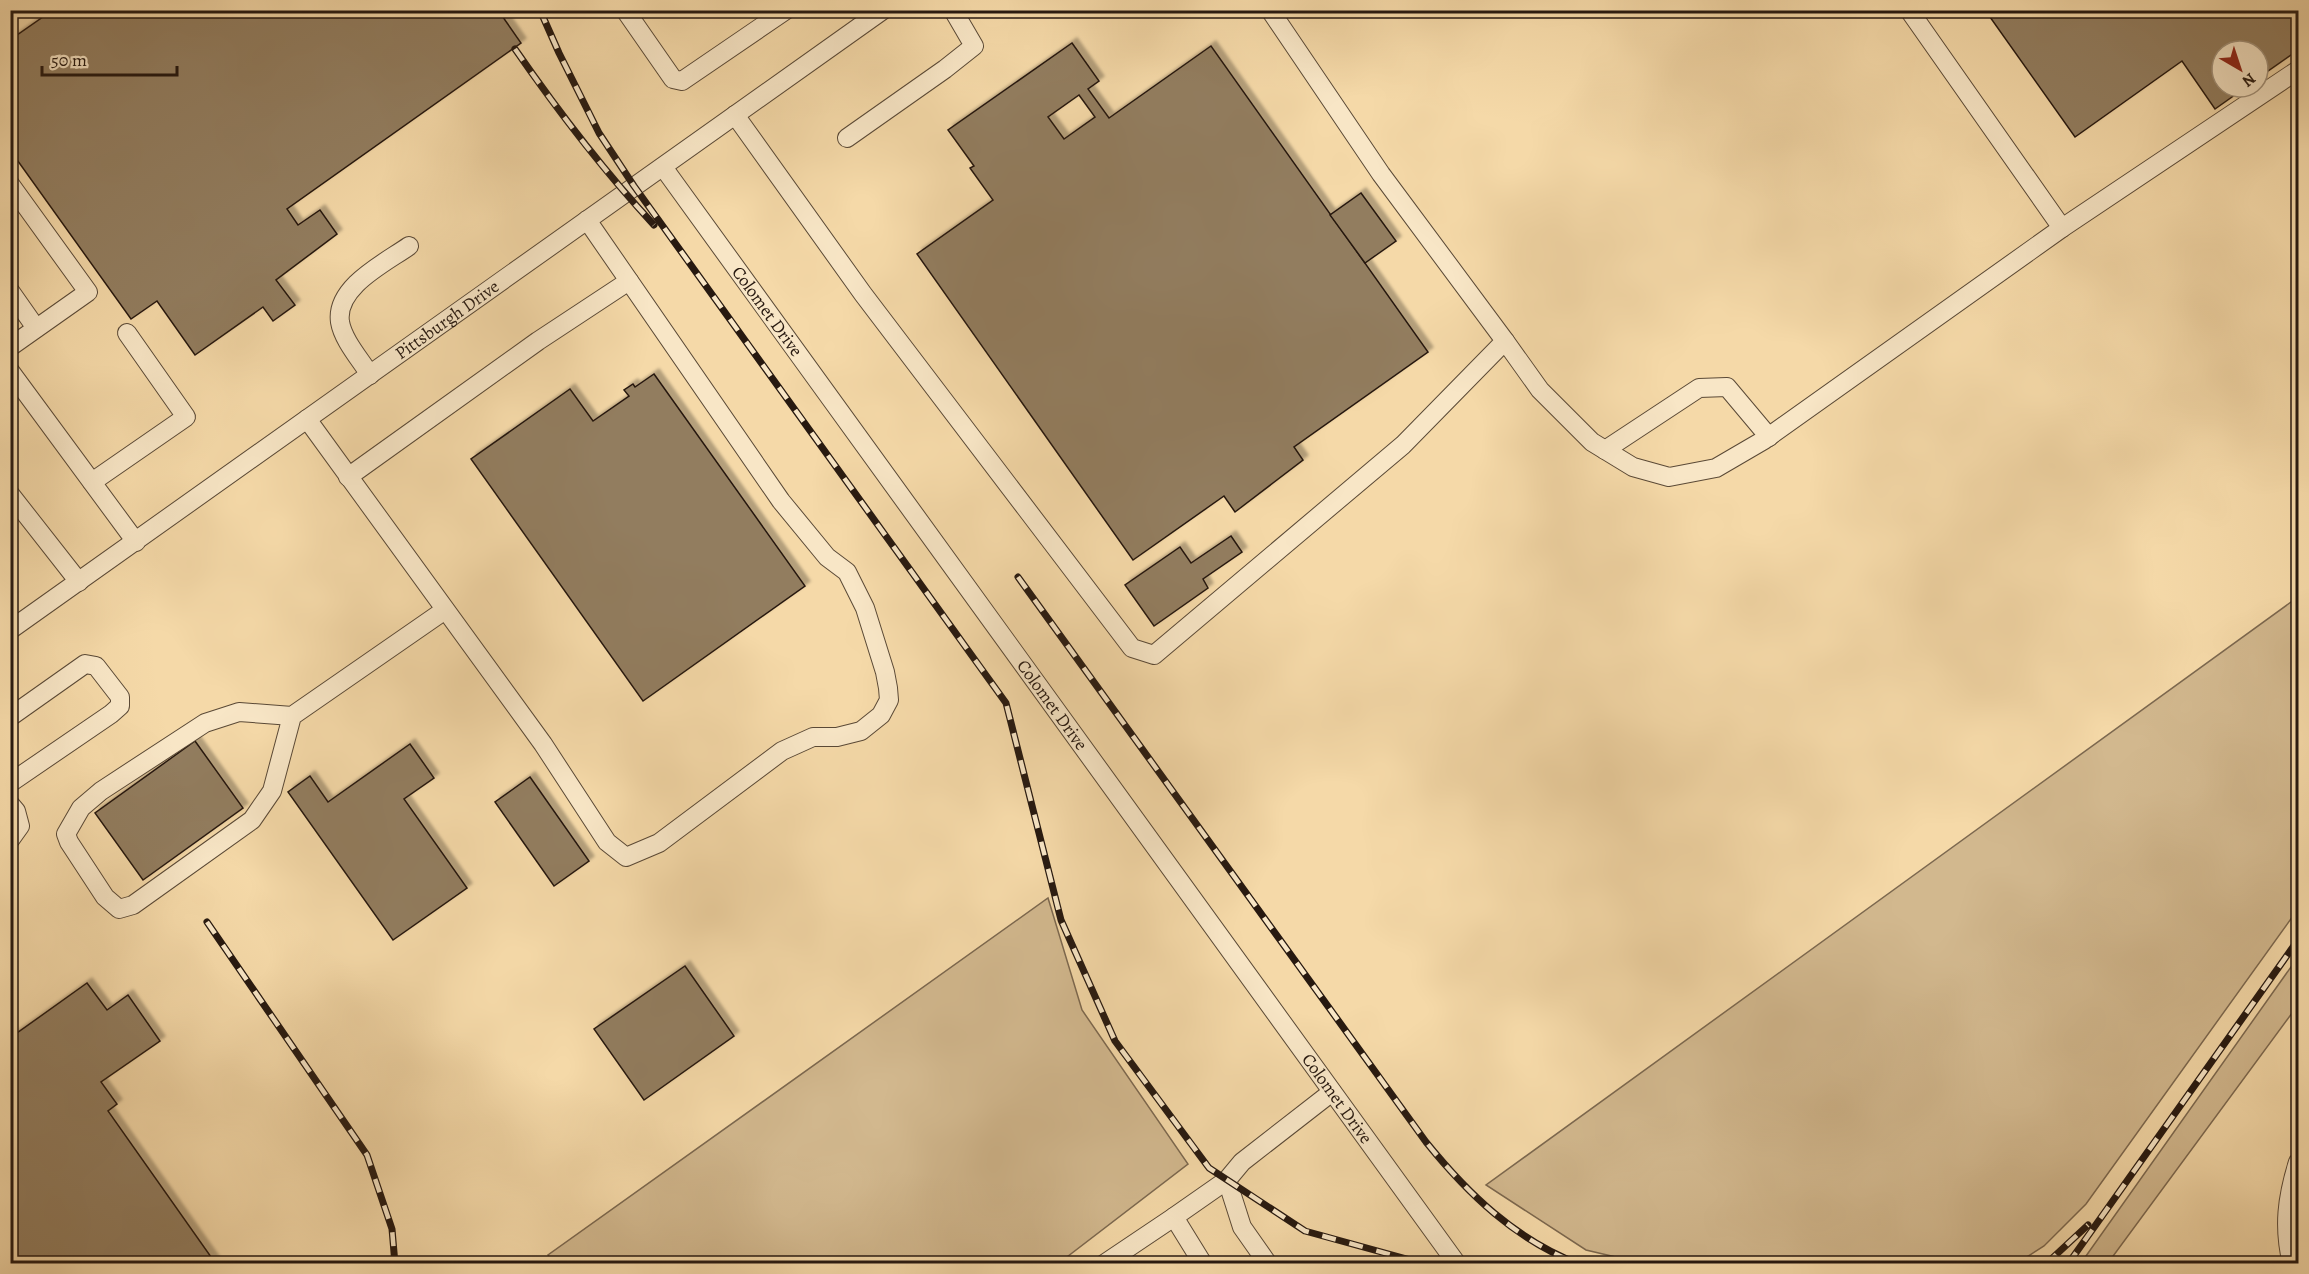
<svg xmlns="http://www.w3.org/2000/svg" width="2309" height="1274" viewBox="0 0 2309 1274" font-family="Alegreya,serif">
<defs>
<filter id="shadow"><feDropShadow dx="5" dy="-5" stdDeviation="1.5" flood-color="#0004"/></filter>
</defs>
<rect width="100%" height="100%" fill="#f5d9a8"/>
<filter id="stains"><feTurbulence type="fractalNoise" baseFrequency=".00333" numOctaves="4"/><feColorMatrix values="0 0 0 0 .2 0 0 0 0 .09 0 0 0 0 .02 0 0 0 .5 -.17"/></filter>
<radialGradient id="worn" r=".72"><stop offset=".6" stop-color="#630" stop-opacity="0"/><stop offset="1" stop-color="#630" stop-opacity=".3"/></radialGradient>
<!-- green -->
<g fill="#d2b88e" stroke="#7c684f" stroke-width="1.5">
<polygon points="2298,597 2298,909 2086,1204 2044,1246 2016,1264 1641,1263 1586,1250 1486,1185"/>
<polygon points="1048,898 1082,1010 1188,1164 1059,1263 553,1263 548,1255"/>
<polygon points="2298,957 2298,1005 2108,1263 2081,1263"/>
</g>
<!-- building -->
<g fill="#927d5f" stroke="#271910" stroke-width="1.5" fill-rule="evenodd" filter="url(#shadow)">
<polygon points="53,10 498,10 521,43 287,209 298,225 320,210 337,234 276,280 295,305 273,321 263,307 195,355 157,301 131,319 10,150 10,40"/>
<polygon points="1985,10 2288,10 2298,25 2298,50 2258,78 2258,51 2222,51 2222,87 2246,87 2215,109 2182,61 2075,137"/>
<path d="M1072 43 1099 81 1088 89 1109 118 1211 46 1428 352 1294 447 1303 460 1235 512 1224 496 1133 560 917 254 993 200 970 168 974 166 948 130ZM1079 95 1095 117 1064 139 1048 117Z"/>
<polygon points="1361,193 1396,241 1365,263 1330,215"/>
<polygon points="654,374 805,586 643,701 471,459 570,389 593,421 629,396 624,390 633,384 635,387"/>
<polygon points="1231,536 1242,552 1203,579 1208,588 1154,626 1125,585 1180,547 1191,563"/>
<polygon points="195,741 243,808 143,880 95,813"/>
<polygon points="410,744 434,778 404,799 467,888 393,940 288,792 310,776 328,802"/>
<polygon points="530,777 589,861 554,886 495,802"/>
<polygon points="685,966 734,1036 644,1100 594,1029"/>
<polygon points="87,983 107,1010 128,995 160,1041 101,1082 117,1104 108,1111 216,1264 10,1264 10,1038"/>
</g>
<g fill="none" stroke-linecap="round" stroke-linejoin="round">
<!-- minor casing -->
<g stroke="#5a4936" stroke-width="20">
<g id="minor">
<polyline points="625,10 673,79 682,81 786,10"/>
<polyline points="735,115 863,294 1132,648 1154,655 1403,445 1505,341 1381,174 1270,10"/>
<polyline points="847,138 945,69 974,46 953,10"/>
<path id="s1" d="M663 167 1457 1264"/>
<polyline points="10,184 88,292 10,347"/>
<polyline points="2062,228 2298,70"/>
<polyline points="10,291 36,328"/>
<polyline points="1505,341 1540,390 1592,442 1633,467 1669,477 1716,468 1764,440 2062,228 1909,10"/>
<polyline points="10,371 136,542"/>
<path d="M370 375C360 359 343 340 340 322 335 287 385 263 409 246"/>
<polyline points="307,419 543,744 607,842 626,857 659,843 782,751 813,737 837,737 861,731 881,715 889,700 888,688 885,672 865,608 847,572 827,557 781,501 587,220"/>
<polyline points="1605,450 1699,388 1727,387 1769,437"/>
<polyline points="348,477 538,341 629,281"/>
<polyline points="92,482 186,417 127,333"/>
<polyline points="10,494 79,582"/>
<path id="s2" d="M10 630 883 10"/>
<polyline points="292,716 239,712 205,723 101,791 81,808 66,834 69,842 105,897 119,909 133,905 252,820 272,791 292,716 445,610"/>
<polyline points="10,717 85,664 96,666 120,697 120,706 111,714 10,783"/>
<polyline points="10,804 16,811 20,826 10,840"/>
<polyline points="1227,1180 1242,1227 1268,1264"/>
<polyline points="1104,1264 1174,1217"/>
<polyline points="1203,1264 1174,1217 1227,1180 1242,1162 1332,1092"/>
<path d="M2292 1264C2283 1227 2287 1197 2298 1162"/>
</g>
</g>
<!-- minor -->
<use href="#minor" stroke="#f8e6c6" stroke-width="18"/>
<!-- rail casing -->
<g stroke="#271910" stroke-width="7">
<g id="rail">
<polyline points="540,10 559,53 599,133 634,186 1006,703 1061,920 1115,1041 1209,1168 1305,1231 1425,1264"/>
<path d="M515 49C558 111 603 170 654 225"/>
<path d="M1018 577 1426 1142C1468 1194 1516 1240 1579 1264"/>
<polyline points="207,922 367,1155 392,1229 395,1264"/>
<polyline points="2046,1264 2088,1225"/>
<polyline points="2068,1264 2298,940"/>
</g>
</g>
<!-- rail -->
<use href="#rail" stroke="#f8e6c6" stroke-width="4.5" stroke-dasharray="14" stroke-linecap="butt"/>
</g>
<g text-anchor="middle" stroke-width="6" stroke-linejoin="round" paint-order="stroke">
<!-- street labels -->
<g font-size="18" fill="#271910" stroke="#f8e6c6">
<text dy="6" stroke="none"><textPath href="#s1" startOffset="178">Colomet Drive</textPath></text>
<text dy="6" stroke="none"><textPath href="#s2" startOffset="536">Pittsburgh Drive</textPath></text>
<text dy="6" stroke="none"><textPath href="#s1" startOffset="664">Colomet Drive</textPath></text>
<text dy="6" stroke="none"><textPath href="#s1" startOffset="1150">Colomet Drive</textPath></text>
</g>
</g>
<!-- margin -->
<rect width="2309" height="1274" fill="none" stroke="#f5d9a8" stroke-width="36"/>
<rect x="12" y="12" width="2285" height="1250" fill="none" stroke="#271910" stroke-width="3"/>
<rect x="18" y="18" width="2273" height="1238" fill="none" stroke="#271910" stroke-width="1.5"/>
<!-- north arrow -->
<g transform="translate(2240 69) rotate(141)"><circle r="28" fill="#f8e6c6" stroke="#a4947d" stroke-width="1.5"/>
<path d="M0-4.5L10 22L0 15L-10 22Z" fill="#8f2418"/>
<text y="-9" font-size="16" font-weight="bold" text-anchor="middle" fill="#271910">N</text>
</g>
<!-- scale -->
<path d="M42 66v9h135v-9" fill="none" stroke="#271910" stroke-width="3"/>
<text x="51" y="66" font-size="18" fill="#271910" stroke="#f8e6c6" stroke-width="4.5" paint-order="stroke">50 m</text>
<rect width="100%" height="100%" filter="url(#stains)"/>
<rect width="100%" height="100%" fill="url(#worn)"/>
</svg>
